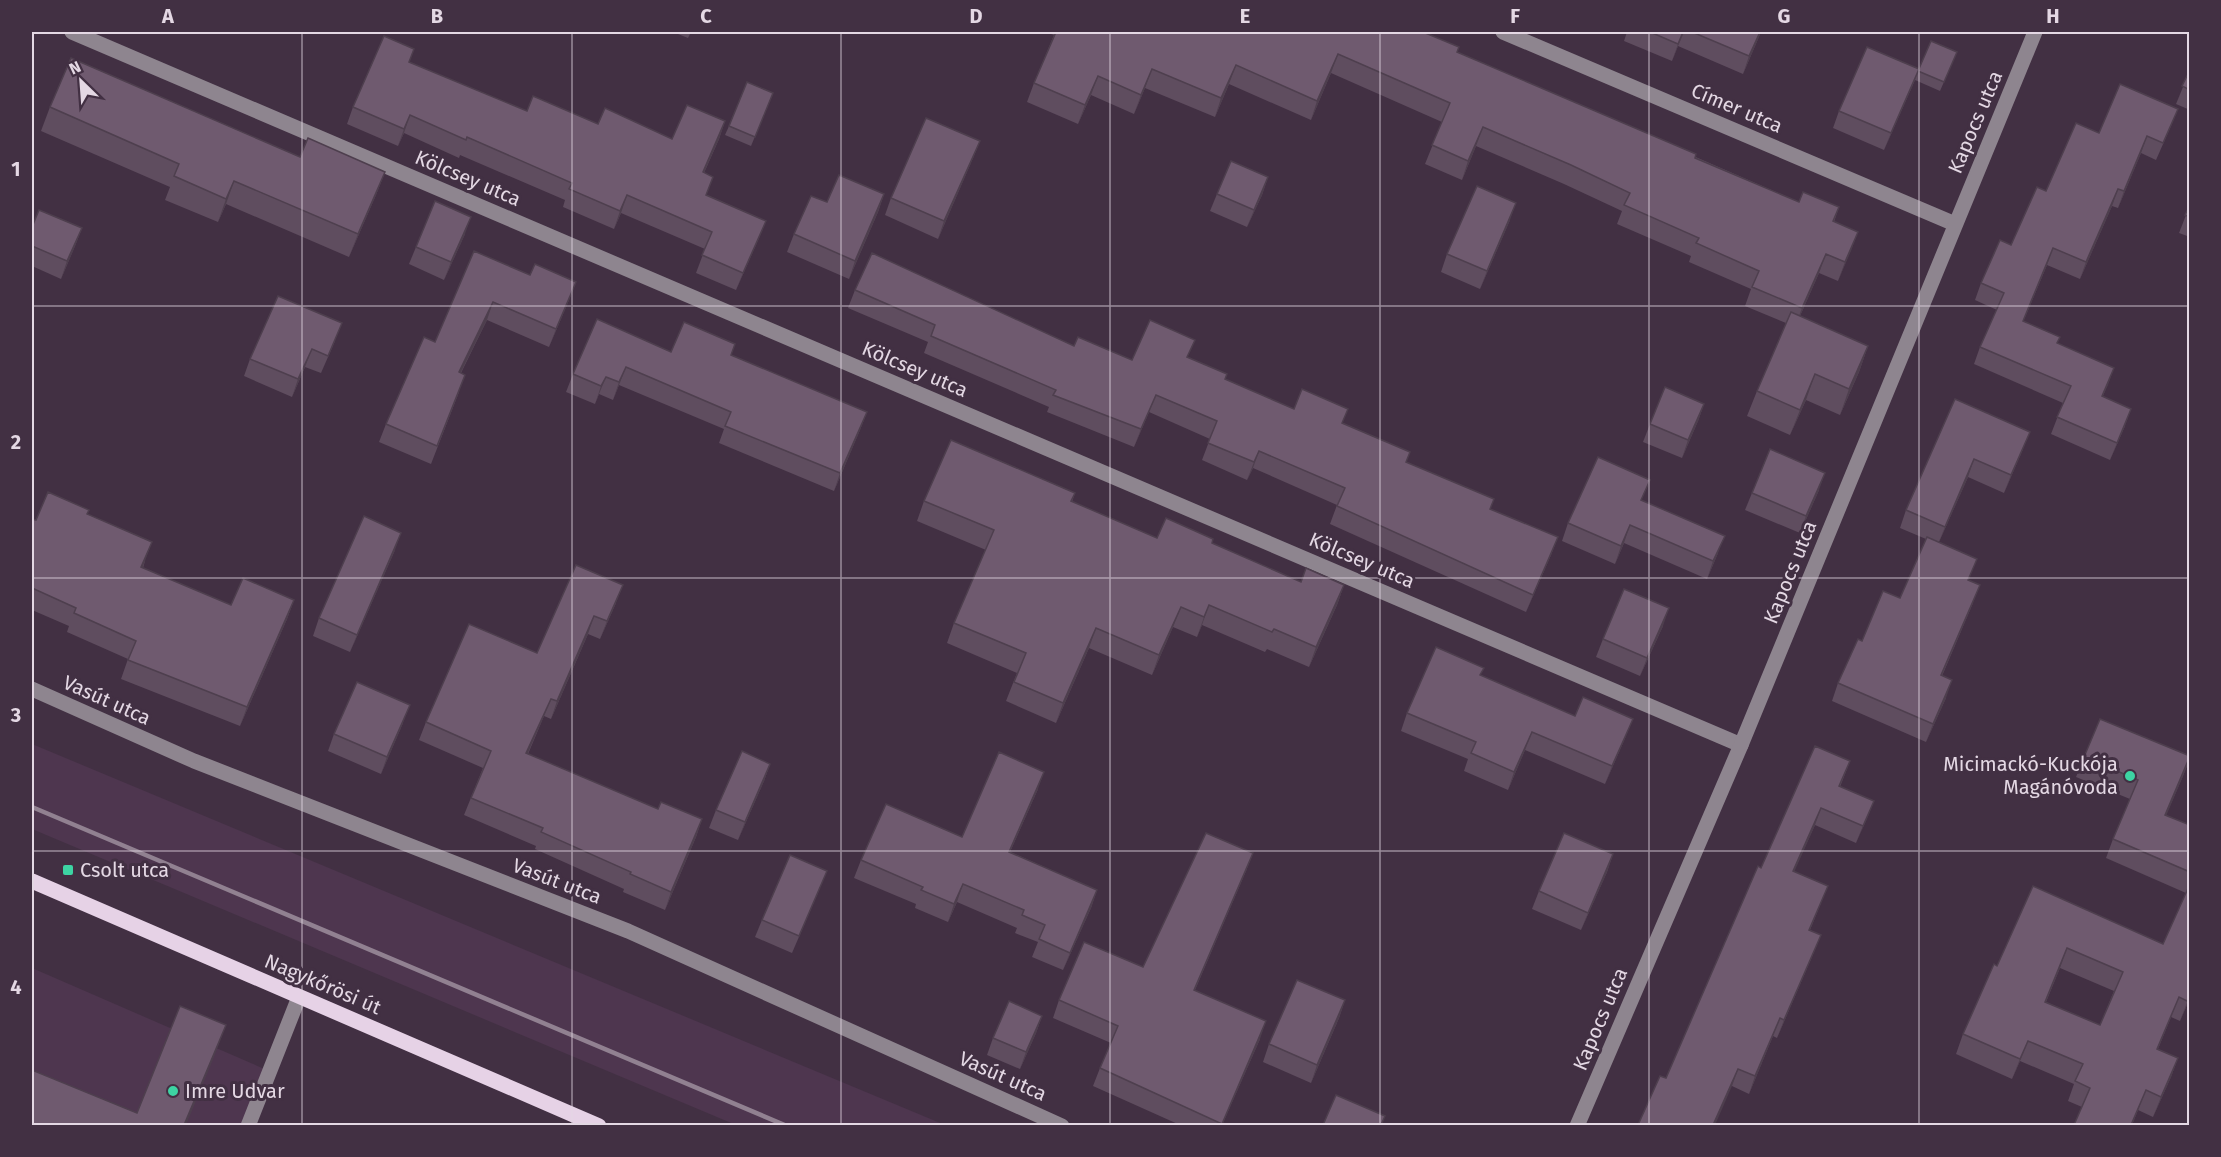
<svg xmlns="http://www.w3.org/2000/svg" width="2221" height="1157" viewBox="0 0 2221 1157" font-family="'Fira Sans',sans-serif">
<rect width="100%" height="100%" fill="#423043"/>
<!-- built -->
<g fill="#4e364f">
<polygon points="32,744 945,1125 736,1125 32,829"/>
<polygon points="32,968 269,1071 248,1125 32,1125"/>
</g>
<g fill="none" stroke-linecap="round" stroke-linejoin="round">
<!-- minor -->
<g stroke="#8e858f" stroke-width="15">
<polyline points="72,32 1741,745"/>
<polyline points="1503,32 1955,224"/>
<polyline points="32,689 194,761 628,931 1062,1126"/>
<polyline points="248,1126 299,997"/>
<polyline points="1577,1126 1741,745 2035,32"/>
</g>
<!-- major -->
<polyline stroke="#e6d2e6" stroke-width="15" points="32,881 599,1126"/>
<!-- rail -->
<polyline stroke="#918191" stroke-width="4.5" points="32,807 787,1126"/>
</g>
<!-- wall -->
<g fill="#5f4d5f" fill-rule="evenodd">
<polygon points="673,32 691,32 688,38"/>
<polygon points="1045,32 1423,32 1457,53 1799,202 1839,207 1834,222 1858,232 1838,281 1819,273 1800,316 1868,346 1859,372 1840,415 1806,400 1790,435 1747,416 1757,391 1786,323 1745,306 1751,289 1689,262 1691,256 1617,224 1622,211 1564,184 1476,146 1462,180 1425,164 1442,122 1331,73 1311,120 1229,84 1215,117 1145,88 1134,114 1091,95 1078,124 1027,102 1034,83 1054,35"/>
<polygon points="1627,32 1761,32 1743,74 1678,46 1672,61 1624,41"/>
<polygon points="1953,61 1940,91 1915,80 1884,150 1833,128 1839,111 1919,69"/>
<polygon points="409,62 527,111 672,139 725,121 719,139 704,173 707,195 766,221 759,238 736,290 696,273 705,249 621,213 614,229 563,207 565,200 460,155 459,158 404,133 398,146 347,124 353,107"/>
<polygon points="2190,70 2190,110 2176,104"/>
<polygon points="773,93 751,146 725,135 729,126"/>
<polygon points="50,107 300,157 385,172 376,195 349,257 226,204 218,222 165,200 170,187 41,131"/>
<polygon points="2178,109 2171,126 2156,160 2141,153 2118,208 2112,206 2080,279 2047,265 2023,322 2057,343 2114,368 2103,396 2125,426 2110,460 2051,434 2063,403 1974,364 1980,347 1997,310 1975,300 1981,283 2011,245 2046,191 2099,133"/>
<polygon points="980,141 973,158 938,239 885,215 891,198"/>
<polygon points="1268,177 1262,195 1247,227 1210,211 1217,194"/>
<polygon points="884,194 878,212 849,279 787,252 794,234 827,202"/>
<polygon points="2190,205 2190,237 2179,233"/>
<polygon points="1510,220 1480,289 1441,272 1447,254"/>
<polygon points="32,227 82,228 75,246 61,279 32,266"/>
<polygon points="465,234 444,280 409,264 416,247"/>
<polygon points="530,275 576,282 569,300 549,347 487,320 461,373 459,392 431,464 379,442 386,424 435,342"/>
<polygon points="855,290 1132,360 1189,358 1225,379 1294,409 1343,423 1410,452 1406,462 1494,499 1490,509 1558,537 1551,555 1526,612 1330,524 1337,505 1253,468 1247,480 1202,460 1210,439 1149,412 1134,447 1047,412 1049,407 924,353 928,342 848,308"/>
<polygon points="335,341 321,373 305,367 292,397 244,376 250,359"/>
<polygon points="671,352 731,355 867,412 860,430 834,491 719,443 724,429 619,385 613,400 599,394 595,404 566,392 573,374"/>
<polygon points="1955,399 2023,449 2004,493 1968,477 1939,542 1969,581 1973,603 1942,676 1946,698 1926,742 1832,701 1838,683 1862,641 1900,598 1926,539 1900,528 1906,510"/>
<polygon points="1704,404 1698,421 1682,458 1643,442 1650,424"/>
<polygon points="1819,490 1800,533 1745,510 1752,493"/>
<polygon points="1075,493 1072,502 1157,538 1212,543 1301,582 1344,585 1337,605 1309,667 1267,649 1265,652 1202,625 1197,637 1173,627 1152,675 1089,648 1056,723 1006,701 1017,673 947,643 954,623 986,550 917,521 924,501"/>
<polygon points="1642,501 1718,553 1707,579 1624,543 1615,564 1562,541 1568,523"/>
<polygon points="87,514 145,561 143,568 231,605 294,600 287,619 240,726 121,679 128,659 67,632 69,626 32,610 32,519 36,520"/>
<polygon points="395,550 350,652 313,636 319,618"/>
<polygon points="576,565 616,603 600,639 588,634 551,719 544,716 528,754 658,809 702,819 696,837 665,910 623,892 624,889 535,849 536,846 464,815 483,768 419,740 426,722 537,653"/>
<polygon points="1663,626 1640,676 1596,657 1603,639"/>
<polygon points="1481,675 1575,716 1626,736 1605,784 1525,750 1508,790 1464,771 1468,759 1401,731 1407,713"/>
<polygon points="403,723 381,774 328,751 334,734"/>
<path d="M2084 757 2190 758 2183 776 2166 815 2190 825V998L2180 1021 2171 1017 2158 1049 2178 1058 2171 1077 2153 1117 2138 1110 2132 1125H2074L2082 1107 2068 1101 2074 1084 2020 1061 2012 1079 1956 1054 1963 1034 1997 966 2033 886 2163 944 2186 893 2106 858 2113 839 2130 799 2076 777ZM2060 968 2114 991 2100 1025 2046 1002Z"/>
<polygon points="1850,761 1840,787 1874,801 1856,843 1815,825 1794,871 1821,903 1810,930 1821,935 1814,952 1777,1038 1773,1036 1749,1094 1732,1086 1666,1078 1761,868"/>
<polygon points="770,764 764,781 738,840 709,828 716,810"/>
<polygon points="1038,789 1010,852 1097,890 1091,908 1063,970 1032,957 1038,942 1015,933 1017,928 957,902 948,922 915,908 916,904 854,878 861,860 962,837"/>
<polygon points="1253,853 1246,871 1195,990 1260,1039 1222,1125 1180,1125 1093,1086 1100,1068 1111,1043 1053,1018 1059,1000 1143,967"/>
<polygon points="1613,854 1607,872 1581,930 1532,909 1539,891"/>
<polygon points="820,888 792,953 755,937 762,920"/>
<polygon points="1345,1000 1339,1018 1311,1083 1263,1062 1269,1044"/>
<polygon points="1042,1016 1036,1033 1020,1069 987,1055 993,1038"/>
</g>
<!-- shaded-wall -->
<g fill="#4e3f4e">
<polygon points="1684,32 1678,46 1672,61 1678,44"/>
<polygon points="1760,32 1761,32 1743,74 1749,56"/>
<polygon points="1338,54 1331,73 1311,120 1317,101"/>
<polygon points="1236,65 1229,84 1215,117 1221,98"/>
<polygon points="1152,69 1145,88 1134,114 1141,95"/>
<polygon points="1919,69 1912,87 1884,150 1891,133"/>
<polygon points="1098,76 1091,95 1078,124 1085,105"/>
<polygon points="410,115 404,133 398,146 404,129"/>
<polygon points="725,121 719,139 696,190 703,172"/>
<polygon points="1483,127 1476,146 1462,180 1468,161"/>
<polygon points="2147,136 2141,153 2118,208 2124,191"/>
<polygon points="980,141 973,158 938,239 944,221"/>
<polygon points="385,172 376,195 349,257 358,234"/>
<polygon points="1268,177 1262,195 1247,227 1254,210"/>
<polygon points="234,181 226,204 218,222 226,199"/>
<polygon points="2118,189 2112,206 2080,279 2086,262"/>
<polygon points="884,194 878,212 849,279 855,261"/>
<polygon points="627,195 621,213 614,229 620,211"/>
<polygon points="1516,203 1510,220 1480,289 1487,271"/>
<polygon points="471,217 465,234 444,280 451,262"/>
<polygon points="766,221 759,238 736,290 743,273"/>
<polygon points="82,228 75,246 61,279 67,261"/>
<polygon points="1858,232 1851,251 1838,281 1845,262"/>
<polygon points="2053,248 2047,265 2016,338 2023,321"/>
<polygon points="1826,254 1819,273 1795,327 1802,308"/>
<polygon points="576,282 569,300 549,347 556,329"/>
<polygon points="493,302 487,320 452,390 459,372"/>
<polygon points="1868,346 1859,372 1840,415 1849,389"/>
<polygon points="312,349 305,367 292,397 298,379"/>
<polygon points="626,367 619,385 613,400 619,382"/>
<polygon points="2114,368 2108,385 2095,413 2102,396"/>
<polygon points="1815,374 1806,400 1790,435 1800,410"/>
<polygon points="606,377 599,394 595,404 601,386"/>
<polygon points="1156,395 1149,412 1134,447 1141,429"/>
<polygon points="1704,404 1698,421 1682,458 1688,440"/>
<polygon points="2131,409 2125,426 2110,460"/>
<polygon points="867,412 860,430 834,491 840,473"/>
<polygon points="2030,432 2023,449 2004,493 2011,475"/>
<polygon points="1259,451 1253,468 1247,480 1254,462"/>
<polygon points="1974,459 1968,477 1938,544 1945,527"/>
<polygon points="1825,473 1819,490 1800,533 1806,516"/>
<polygon points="1630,525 1624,543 1615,564 1621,546"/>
<polygon points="401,533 395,550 350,652 357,635"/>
<polygon points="1725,536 1718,553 1707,579 1713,561"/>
<polygon points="1558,537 1551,555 1526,612 1533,595"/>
<polygon points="152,542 145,561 135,586 141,567"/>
<polygon points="623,585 616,603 600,639 607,621"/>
<polygon points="1344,585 1337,605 1309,667 1316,647"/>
<polygon points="1980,585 1973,603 1934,693 1941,675"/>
<polygon points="294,600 287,619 240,726 247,707"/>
<polygon points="1209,605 1202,625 1197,637 1204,617"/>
<polygon points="1181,607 1173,627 1152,675 1159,655"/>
<polygon points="1669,608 1663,626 1640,676 1647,658"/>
<polygon points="594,616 588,634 551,719 557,701"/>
<polygon points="1096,628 1089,648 1056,723 1063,703"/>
<polygon points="1952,680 1946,698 1926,742 1933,724"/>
<polygon points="551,699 544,716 520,771 526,753"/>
<polygon points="410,705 403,723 381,774 387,757"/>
<polygon points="1633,719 1626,736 1605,784 1612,766"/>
<polygon points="1532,732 1525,750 1508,790 1514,772"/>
<polygon points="2190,758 2183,776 2158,835 2165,815"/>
<polygon points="770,764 764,781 738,840 745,822"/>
<polygon points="1044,772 1038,789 1002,869 1009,852"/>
<polygon points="1874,801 1867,819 1856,843 1863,826"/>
<polygon points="1821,808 1815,825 1787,888 1793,871"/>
<polygon points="702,819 696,837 665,910 671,892"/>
<polygon points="1253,853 1246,871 1187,1007 1194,990"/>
<polygon points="1613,854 1607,872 1581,930 1588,913"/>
<polygon points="963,884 957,902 948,922 954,904"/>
<polygon points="1097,890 1091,908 1063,970 1070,953"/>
<polygon points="1821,935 1814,952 1777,1038 1784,1020"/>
<polygon points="2067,948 2060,968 2037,1021 2045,1002"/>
<polygon points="2190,995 2190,998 2180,1021"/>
<polygon points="2179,997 2171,1017 2150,1068 2157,1049"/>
<polygon points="1345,1000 1339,1018 1311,1083 1317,1065"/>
<polygon points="1042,1016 1036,1033 1020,1069 1026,1052"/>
<polygon points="1780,1018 1773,1036 1749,1094 1755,1076"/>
<polygon points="1266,1021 1260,1039 1222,1125 1221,1125"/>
<polygon points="226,1025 214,1057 186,1125 184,1125"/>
<polygon points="2028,1041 2020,1061 2012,1079 2020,1059"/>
<polygon points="2178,1058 2171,1077 2153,1117 2161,1097"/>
<polygon points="1738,1069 1732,1086 1715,1125 1713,1125"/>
<polygon points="2146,1090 2132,1125 2131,1125"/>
</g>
<!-- building -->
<g fill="#6f5a6f" stroke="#4e3f4e" stroke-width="1.5" fill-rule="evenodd">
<polygon points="1056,32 1423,32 1459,47 1457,52 1696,154 1695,158 1799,202 1803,192 1839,207 1833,221 1858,232 1845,262 1826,254 1802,308 1752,287 1759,271 1696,243 1699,238 1624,205 1630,193 1571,165 1483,127 1468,161 1432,145 1450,103 1338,54 1317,101 1236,65 1221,98 1152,69 1141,95 1098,76 1085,105 1034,83"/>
<polygon points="1650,32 1683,32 1678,44"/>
<polygon points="1692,32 1760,32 1749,56"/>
<polygon points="384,36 414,49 409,62 527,111 533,96 598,124 605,108 672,139 687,105 725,121 703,172 713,177 706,195 766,221 743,273 702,255 712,232 627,195 620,211 569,189 572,183 467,137 466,140 410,115 404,129 353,107"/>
<polygon points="1931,41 1957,52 1944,82 1918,71"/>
<polygon points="1867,47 1919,69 1891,133 1839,111"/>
<polygon points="71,58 300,157 308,138 385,172 358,234 234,181 226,199 174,176 179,164 50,107"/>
<polygon points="2190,70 2190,90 2182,86"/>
<polygon points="747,82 773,93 755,137 729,126"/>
<polygon points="2120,84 2178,109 2163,143 2147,136 2124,191 2118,189 2086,262 2053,248 2023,321 2060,337 2057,343 2114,368 2102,396 2131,409 2117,443 2057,417 2071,386 1980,347 2004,293 1981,283 2000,240 2011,245 2037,187 2046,191 2076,123 2099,133"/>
<polygon points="926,118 980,141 944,221 891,198"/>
<polygon points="1231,161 1268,177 1254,210 1217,194"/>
<polygon points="839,175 884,194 855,261 794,234 811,196 827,202"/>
<polygon points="1477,186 1516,203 1487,271 1447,254"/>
<polygon points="435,201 471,217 451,262 416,247"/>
<polygon points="2190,205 2190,217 2185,215"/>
<polygon points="39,210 82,228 67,261 32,246 32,227"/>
<polygon points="474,251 530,275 535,264 576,282 556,329 493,302 459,372 465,375 437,446 386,424 424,337 435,342"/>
<polygon points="872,253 1074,346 1078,337 1132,360 1150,320 1195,340 1187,357 1227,374 1225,379 1294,409 1302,389 1348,409 1342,423 1410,452 1406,462 1494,499 1490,509 1558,537 1533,595 1337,506 1345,488 1259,451 1254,462 1208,443 1217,421 1156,395 1141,429 1053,395 1056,390 931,336 935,325 855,290"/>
<polygon points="278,296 342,323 328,356 312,349 298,379 250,359"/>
<polygon points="1791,312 1868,346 1849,389 1815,374 1800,410 1757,391"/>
<polygon points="597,319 671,352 684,322 735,344 731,355 867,412 840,473 725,426 731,412 626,367 619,382 606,377 601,386 573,374"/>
<polygon points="1665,387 1704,404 1688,440 1650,424"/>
<polygon points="1955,399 2030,432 2011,475 1974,459 1945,527 1906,510"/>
<polygon points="951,440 1075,493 1071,501 1157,538 1166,518 1213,539 1212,543 1301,582 1306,568 1344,585 1316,647 1274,629 1272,632 1209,605 1204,617 1181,607 1159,655 1096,628 1063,703 1014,682 1026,653 954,623 994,530 924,501"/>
<polygon points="1770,449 1825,473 1806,516 1752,493"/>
<polygon points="1598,457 1650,480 1641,500 1725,536 1713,561 1630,525 1621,546 1568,523"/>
<polygon points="48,492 89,510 87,514 152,542 141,567 231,605 243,578 294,600 247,707 128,660 136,641 74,613 76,608 32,588 32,519 36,520"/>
<polygon points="364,516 401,533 357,635 319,618"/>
<polygon points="1927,537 1977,559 1968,580 1980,585 1941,675 1952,680 1933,724 1838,683 1858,639 1862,641 1883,591 1900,598"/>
<polygon points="576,565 623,585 607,621 594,616 557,701 551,699 526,753 658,809 661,802 702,819 671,892 630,874 631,872 541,832 543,828 471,798 491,751 426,722 469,624 537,653"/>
<polygon points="1624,589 1669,608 1647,658 1603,639"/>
<polygon points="1436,647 1484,668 1480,675 1575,716 1583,697 1633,719 1612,766 1532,732 1514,772 1471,753 1476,742 1407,713"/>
<polygon points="357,682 410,705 387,757 334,734"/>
<polygon points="2100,719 2190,756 2165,815 2190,825 2190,872 2113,839 2138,780 2084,757"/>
<polygon points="1815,746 1850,761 1839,786 1874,801 1863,826 1821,808 1793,871 1828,886 1809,930 1821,935 1784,1020 1780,1018 1755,1076 1738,1069 1713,1125 1638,1125 1660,1076 1666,1078 1758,866 1761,868"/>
<polygon points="742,751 770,764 745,822 716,810"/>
<polygon points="999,752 1044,772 1009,852 1097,890 1070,953 1039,939 1045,925 1022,915 1024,910 963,884 954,904 921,890 923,887 861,860 886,804 962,837"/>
<polygon points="1206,833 1253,853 1194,990 1266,1021 1222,1124 1100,1068 1118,1026 1059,1000 1084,942 1143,967"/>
<polygon points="1564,833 1613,854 1588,913 1539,891"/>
<polygon points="790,855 827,871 799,936 762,920"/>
<path d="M2190 884V995L2187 1001 2179 997 2157 1049 2178 1058 2161 1097 2146 1090 2131 1125H2074L2090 1088 2075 1081 2083 1064 2028 1041 2020 1059 1963 1034 1994 964 1997 966 2033 886 2163 944ZM2067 948 2123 972 2100 1025 2045 1002Z"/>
<polygon points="1297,980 1345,1000 1317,1065 1269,1044"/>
<polygon points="1009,1001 1042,1016 1026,1052 993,1038"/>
<polygon points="180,1006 226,1025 184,1125 32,1125 32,1070 137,1113"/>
<polygon points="1336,1095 1385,1116 1381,1125 1323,1125"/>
</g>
<!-- grid -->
<path fill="none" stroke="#e4d8e4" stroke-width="1.5" stroke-opacity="0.55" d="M302 32V1126M572 32V1126M841 32V1126M1110 32V1126M1380 32V1126M1649 32V1126M1919 32V1126M32 306H2190M32 578H2190M32 851H2190"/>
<!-- markers -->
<g fill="#3dd4a3" stroke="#423043" stroke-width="2">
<circle cx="2130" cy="776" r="6"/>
<rect x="62" y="864" width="12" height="12" rx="3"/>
<circle cx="173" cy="1091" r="6"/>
</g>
<g text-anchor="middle" stroke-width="6" stroke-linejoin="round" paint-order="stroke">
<!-- street labels -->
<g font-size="20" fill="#e4d8e4" stroke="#423043">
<text transform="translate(1737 108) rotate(23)" y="7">Címer utca</text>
<text transform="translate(1975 122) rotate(-67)" y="7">Kapocs utca</text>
<text transform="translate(468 178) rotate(23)" y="7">Kölcsey utca</text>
<text transform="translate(915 369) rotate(23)" y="7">Kölcsey utca</text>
<text transform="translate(1362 560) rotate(23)" y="7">Kölcsey utca</text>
<text transform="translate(1790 572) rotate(-68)" y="7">Kapocs utca</text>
<text transform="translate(107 700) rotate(24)" y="7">Vasút utca</text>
<text transform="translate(557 881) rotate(21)" y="7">Vasút utca</text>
<text transform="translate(323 984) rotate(23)" y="7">Nagykőrösi út</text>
<text transform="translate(1600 1019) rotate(-67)" y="7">Kapocs utca</text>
<text transform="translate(1003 1076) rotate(24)" y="7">Vasút utca</text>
</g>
<!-- poi labels -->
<g font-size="20" fill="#e4d8e4" stroke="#423043" text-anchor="start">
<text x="2118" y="771" text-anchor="end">Micimackó-Kuckója<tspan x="2118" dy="23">Magánóvoda</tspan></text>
<text x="80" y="877">Csolt utca</text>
<text x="185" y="1098">Imre Udvar</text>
</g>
</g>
<!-- border -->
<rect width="2221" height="1157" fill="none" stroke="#423043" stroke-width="66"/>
<!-- north arrow -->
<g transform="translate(81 81) rotate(335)" stroke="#423043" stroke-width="4.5" paint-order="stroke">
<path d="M0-4.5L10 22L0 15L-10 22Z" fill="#e4d8e4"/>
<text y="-9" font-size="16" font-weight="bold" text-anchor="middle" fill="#e4d8e4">N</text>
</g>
<rect x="33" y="33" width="2155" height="1091" fill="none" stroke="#e4d8e4" stroke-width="2"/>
<g font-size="20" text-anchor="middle" font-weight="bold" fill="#e4d8e4">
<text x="168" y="23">A</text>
<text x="437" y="23">B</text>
<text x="706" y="23">C</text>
<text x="976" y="23">D</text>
<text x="1245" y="23">E</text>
<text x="1515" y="23">F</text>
<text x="1784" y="23">G</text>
<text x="2053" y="23">H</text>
<text x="16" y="176">1</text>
<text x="16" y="449">2</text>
<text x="16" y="722">3</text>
<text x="16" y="994">4</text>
</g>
</svg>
